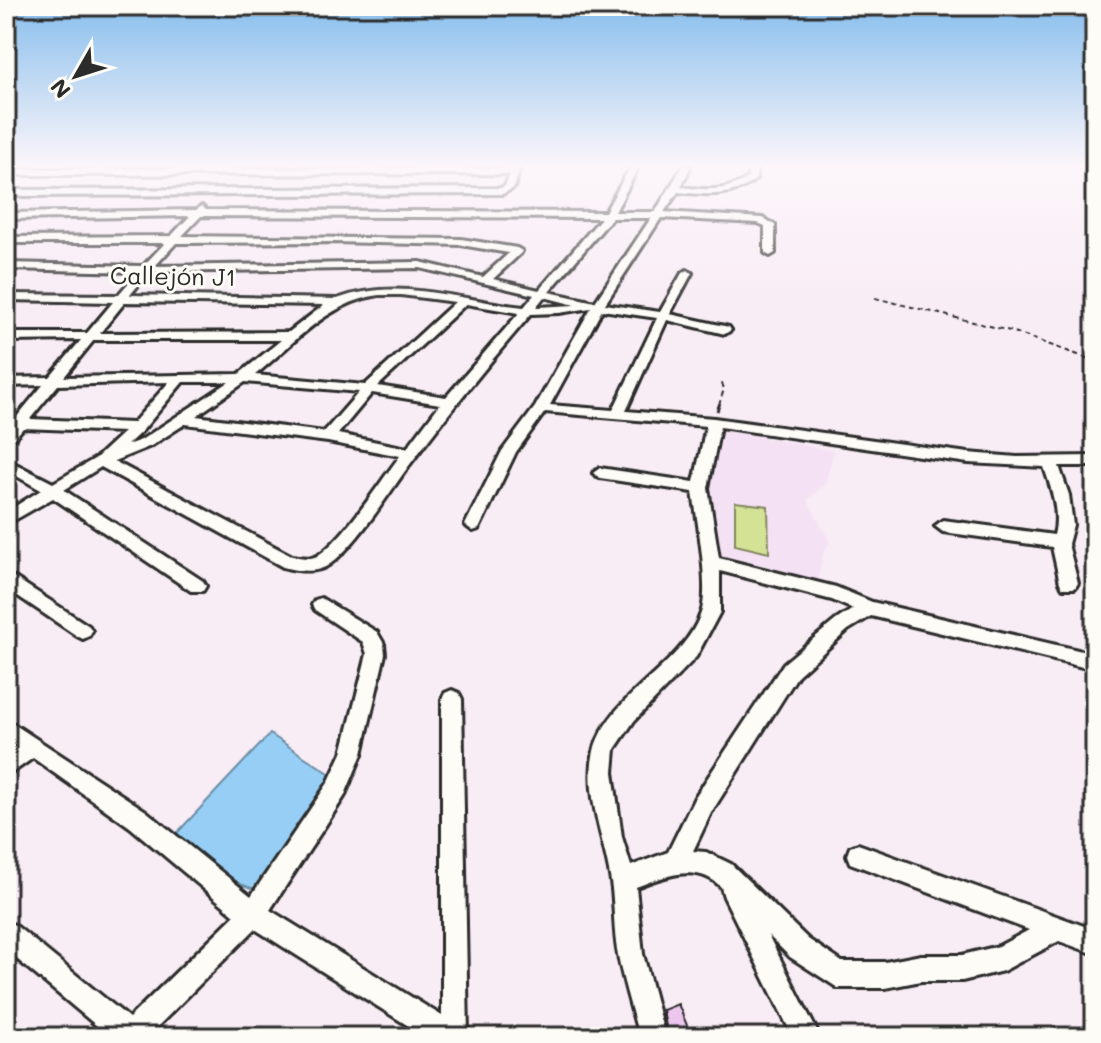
<svg xmlns="http://www.w3.org/2000/svg" width="1101" height="1043" viewBox="0 0 1101 1043" font-family="Mali,sans-serif">
<rect width="100%" height="100%" fill="#f8ecf5"/>
<filter id="ink" filterUnits="userSpaceOnUse"><feTurbulence type="fractalNoise" baseFrequency=".0125" numOctaves="2"/><feDisplacementMap in="SourceGraphic" scale="16" xChannelSelector="R" yChannelSelector="G"/><feConvolveMatrix kernelMatrix="1 2 1 2 8 2 1 2 1" color-interpolation-filters="sRGB"/></filter>
<g filter="url(#ink)">
<!-- built -->
<polygon fill="#f5e1f4" points="718,429 834,451 825,484 807,500 830,542 823,553 818,580 717,556 710,502"/>
<!-- green -->
<polygon fill="#d4e295" stroke="#808660" stroke-width="2" points="735,502 768,506 769,553 735,545"/>
<!-- water -->
<polygon fill="#96cef5" stroke="#6b8da4" stroke-width="2" points="270,734 344,783 262,892 227,879 176,834"/>
<g fill="none" stroke-linecap="round" stroke-linejoin="round">
<!-- minor casing -->
<g stroke="#2b2b2b" stroke-width="6">
<g id="minor">
<path d="M631 166H639L615 212H655L683 166H691L681 187C705 190 726 192 748 178V166H756V179C734 198 705 195 678 192L664 212 763 218 775 225V253L770 256 765 253V226L758 223 661 218 605 304 660 312 682 273 687 270 692 273 670 314 729 327 731 330 725 334 667 320 626 411 714 418 968 453 1017 457 1095 456V466H1059L1069 495 1073 525 1068 544 1078 583 1075 588H1063L1060 583 1052 547 943 532 935 526 943 520 1054 535C1060 512 1051 488 1044 467L968 463 720 427 708 488 719 558 836 587 872 602 1095 654V670L871 616 848 630 798 675 711 813 693 851 706 852 731 864 808 939 842 962H885L921 955H962L999 946 1029 930 850 863 847 855 850 847 858 844 1095 930V954L1059 941 1003 971 962 981H921L885 988H838L790 957 768 935 820 1037H793L724 897 721 887C697 862 663 877 636 887L643 954 665 1037H639C632 1010 623 982 618 955 613 931 615 906 611 882 605 840 584 794 594 751 608 695 682 668 701 613 710 589 697 520 693 492L600 478 593 473 600 468 694 482 706 426 545 412 516 452 479 529 473 531 465 525 502 451 535 407 591 308 559 313 531 314C489 363 449 412 411 463 390 491 358 544 330 564 317 574 298 571 283 567L101 467 64 490 203 581 206 586 203 591H191L53 498 6 525V512L41 490 6 470V459L53 483 96 458 124 432 23 428 11 442 6 444V430L9 427 6 422 15 419 43 385 6 386V378L50 377 81 340 6 341V333H87L113 302 6 300V294L118 295 138 272 6 269V263L143 266 165 243H6V237L171 236 190 216 6 219V213L196 210 202 206 206 210 605 212ZM201 216 601 218 539 290 493 279 521 253 522 251 517 248 461 239 182 236ZM612 218H651L595 302 549 292ZM334 242 461 245 509 253 483 277 420 262 155 266 176 243ZM420 268 534 295 524 307C461 301 400 276 337 299L130 295 149 272ZM379 295H401L455 302 365 385 255 375C295 343 326 303 379 295ZM544 297 575 305 536 307ZM125 302 324 305 289 332 100 333ZM466 304 519 313 446 397 378 386ZM602 310 657 318 613 410 550 405ZM94 340H281L239 374 64 377ZM169 382 133 423 30 419 58 385ZM183 382H229L141 440 127 445 142 431ZM245 382 359 392 324 432 196 416ZM372 393 440 404 407 448 338 434ZM185 424 328 442 400 456C379 483 345 538 317 556 310 560 300 557 292 556L114 461 151 446ZM720 571 832 600 853 609 836 620 784 663 695 797 668 852 631 866 622 837 613 772 615 749 634 721 696 657 720 612Z"/>
<polygon points="515,168 519,171 514,188 502,194 6,196 6,190 501,188 505,186 510,174 6,175 6,169"/>
<polygon points="6,572 89,626 92,631 89,636 83,639 77,636 6,588"/>
<polygon points="321,598 377,632 384,644 385,654 362,754 344,797 270,910 442,1016 442,699 445,693 452,690 459,693 462,699 468,1037 426,1037 255,929 147,1037 110,1037 6,950 6,922 15,925 129,1018 235,915 130,827 33,758 6,777 6,754 16,746 6,740 6,719 146,811 251,896 328,783 342,753 367,654 363,642 315,610 312,605 315,600"/>
</g>
</g>
<!-- path-far1 -->
<g stroke="#2b2b2b" stroke-width="2" stroke-dasharray="5 4" stroke-linecap="butt">
<polyline points="875,298 1014,332 1095,361"/>
<polyline points="719,405 724,389 721,380"/>
</g>
<!-- path -->
<polyline stroke="#2b2b2b" stroke-width="3" stroke-dasharray="8 6" stroke-linecap="butt" points="717,411 720,403"/>
<!-- minor -->
<use href="#minor" fill="#fdfcf7" fill-rule="evenodd"/>
</g>
<!-- wall -->
<polygon fill="#ccaace" stroke="#2b2b2b" stroke-width="2" points="663,1010 687,1033 678,1037 666,1037 662,1013"/>
<!-- building -->
<polygon fill="#edc6f0" stroke="#2b2b2b" stroke-width="2" points="678,1004 689,1030 674,1037 668,1037 663,1010"/>
</g>
<!-- sky -->
<linearGradient id="sky" x2="0" y2="1"><stop stop-color="#87beed"/><stop offset="0.53" stop-color="#fcf6fa"/><stop offset="1" stop-color="#fcf6fa" stop-opacity="0"/></linearGradient>
<rect width="1101" height="312" fill="url(#sky)"/>
<g text-anchor="middle" stroke-width="6" stroke-linejoin="round" paint-order="stroke">
<!-- far-street labels -->
<g font-size="24" fill="#2b2b2b" stroke="#fdfcf7">
<text transform="translate(173 277) rotate(1)" y="8">Callejón J1</text>
</g>
</g>
<!-- margin -->
<rect width="1101" height="1043" fill="none" stroke="#fdfcf7" stroke-width="32"/>
<rect x="16" y="16" width="1069" height="1011" fill="none" stroke="#2b2b2b" stroke-width="3" filter="url(#ink)"/>
<!-- north arrow -->
<g transform="translate(76 76) rotate(231)" stroke="#fdfcf7" stroke-width="6" paint-order="stroke">
<path d="M0-6L14 30L0 20L-14 30Z" fill="#2b2b2b"/>
<text y="-12" font-size="22" font-weight="bold" text-anchor="middle" fill="#2b2b2b">N</text>
</g>
</svg>
